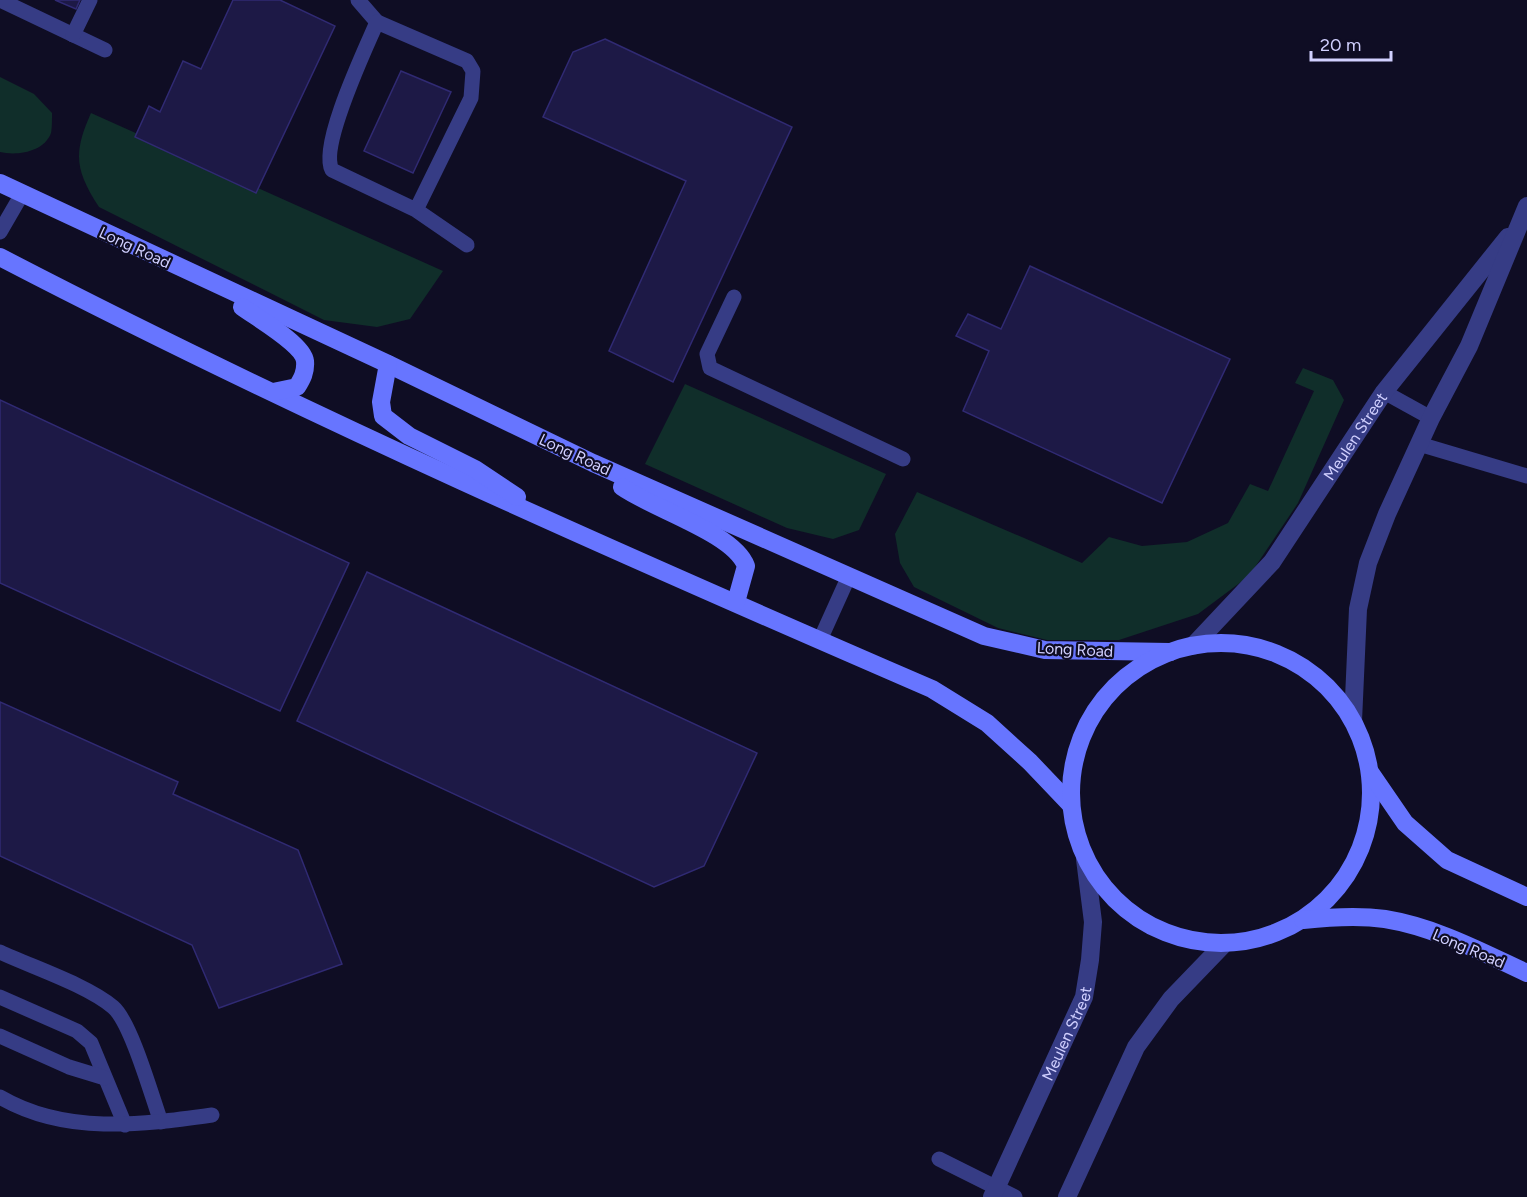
<svg xmlns="http://www.w3.org/2000/svg" width="1527" height="1197" viewBox="0 0 1527 1197" font-family="Figtree,sans-serif">
<rect width="100%" height="100%" fill="#0f0d24"/>
<!-- green -->
<g fill="#102e2a">
<path d="M0 77 34 94 52 113C52 119 52 128 51 133 44 152 17 156 0 152Z"/>
<path d="M91 113 443 271 410 319 377 327 324 320 99 207C75 170 73 153 91 113Z"/>
<polygon points="1303,368 1333,380 1344,400 1298,503 1249,576 1198,614 1119,640 1047,640 998,628 914,587 900,563 895,534 917,492 1082,563 1109,537 1142,546 1187,542 1228,523 1250,484 1268,491 1314,391 1295,383"/>
<polygon points="685,384 886,474 859,530 833,539 787,528 645,464"/>
</g>
<!-- building -->
<g fill="#1d1946" stroke="#302a73" stroke-width="1.5">
<polygon points="55,0 80,0 76,9"/>
<polygon points="233,0 280,0 335,26 256,193 135,137 149,106 160,112 183,61 201,69"/>
<polygon points="605,39 792,127 673,382 609,351 686,181 543,117 573,52"/>
<polygon points="401,71 451,92 413,173 364,151"/>
<polygon points="1030,266 1230,359 1162,503 963,411 989,351 956,336 968,314 1001,329"/>
<polygon points="0,400 349,563 280,711 0,583"/>
<polygon points="367,572 757,753 704,866 654,887 297,721"/>
<polygon points="0,702 178,782 173,794 298,850 342,964 219,1008 192,945 0,856"/>
</g>
<g fill="none" stroke-linecap="round" stroke-linejoin="round">
<!-- lane -->
<g stroke="#363c85" stroke-width="15">
<polyline points="0,0 105,50"/>
<polyline points="358,0 377,22"/>
<polyline points="73,35 90,0"/>
<path d="M416 210 471 98 473 71 467 61 377 22C365 50 319 146 332 170L416 210 467 245"/>
<polyline points="0,232 22,194"/>
<polyline points="734,297 707,354 710,368 903,459"/>
<polyline points="1384,392 1431,418"/>
<polyline points="1419,444 1527,476"/>
<polyline points="820,640 848,578"/>
<path d="M0 952C32 967 87 985 113 1007 131 1022 152 1097 161 1122"/>
<polyline points="0,997 77,1031 91,1043 125,1125"/>
<polyline points="0,1036 69,1067 105,1078"/>
<path d="M0 1097C65 1135 141 1125 212 1115"/>
<polyline points="939,1159 1015,1197"/>
</g>
<!-- street -->
<g stroke="#363c85" stroke-width="18">
<path id="s1" d="M1193 646 1272 562 1384 392 1508 237"/>
<polyline points="1353,721 1358,609 1368,563 1387,514 1431,418 1469,346 1527,206"/>
<path id="s2" d="M992 1197 1084 997 1090 960 1093 922 1085 859"/>
<polyline points="1067,1197 1136,1047 1171,999 1224,944"/>
</g>
<!-- secondary -->
<g stroke="#6775ff" stroke-width="18">
<polyline points="0,183 388,364 593,463 984,636 1045,650 1170,652"/>
<path d="M0 257C304 415 618 553 932 689L987 723 1030 762 1071 805"/>
<path d="M242 307C257 318 303 344 305 361 306 372 302 379 297 387L273 392"/>
<polyline points="388,364 381,402 383,416 409,436 475,469 517,497"/>
<path d="M622 487C653 509 734 533 746 566L736 602"/>
<circle cx="1221" cy="793" r="150"/>
<polyline points="1370,772 1405,823 1447,860 1527,897"/>
<path d="M1303 920C1330 917 1358 915 1385 919 1435 927 1482 952 1527 973"/>
</g>
</g>
<g text-anchor="middle" stroke-width="4.5" stroke-linejoin="round" paint-order="stroke">
<!-- street labels -->
<g font-size="16" fill="#d1d0ff" stroke="#0f0d24">
<text transform="translate(135 247) rotate(25)" y="6">Long Road</text>
<text dy="6" stroke="none"><textPath href="#s1" startOffset="266">Meulen Street</textPath></text>
<text transform="translate(575 454) rotate(25)" y="6">Long Road</text>
<text transform="translate(1075 649) rotate(3)" y="6">Long Road</text>
<text transform="translate(1469 948) rotate(23)" y="6">Long Road</text>
<text dy="6" stroke="none"><textPath href="#s2" startOffset="180">Meulen Street</textPath></text>
</g>
</g>
<!-- scale -->
<path d="M1311 51v9h80v-9" fill="none" stroke="#d1d0ff" stroke-width="3"/>
<text x="1320" y="51" font-size="18" fill="#d1d0ff" stroke="#0f0d24" stroke-width="4.5" paint-order="stroke">20 m</text>
</svg>
